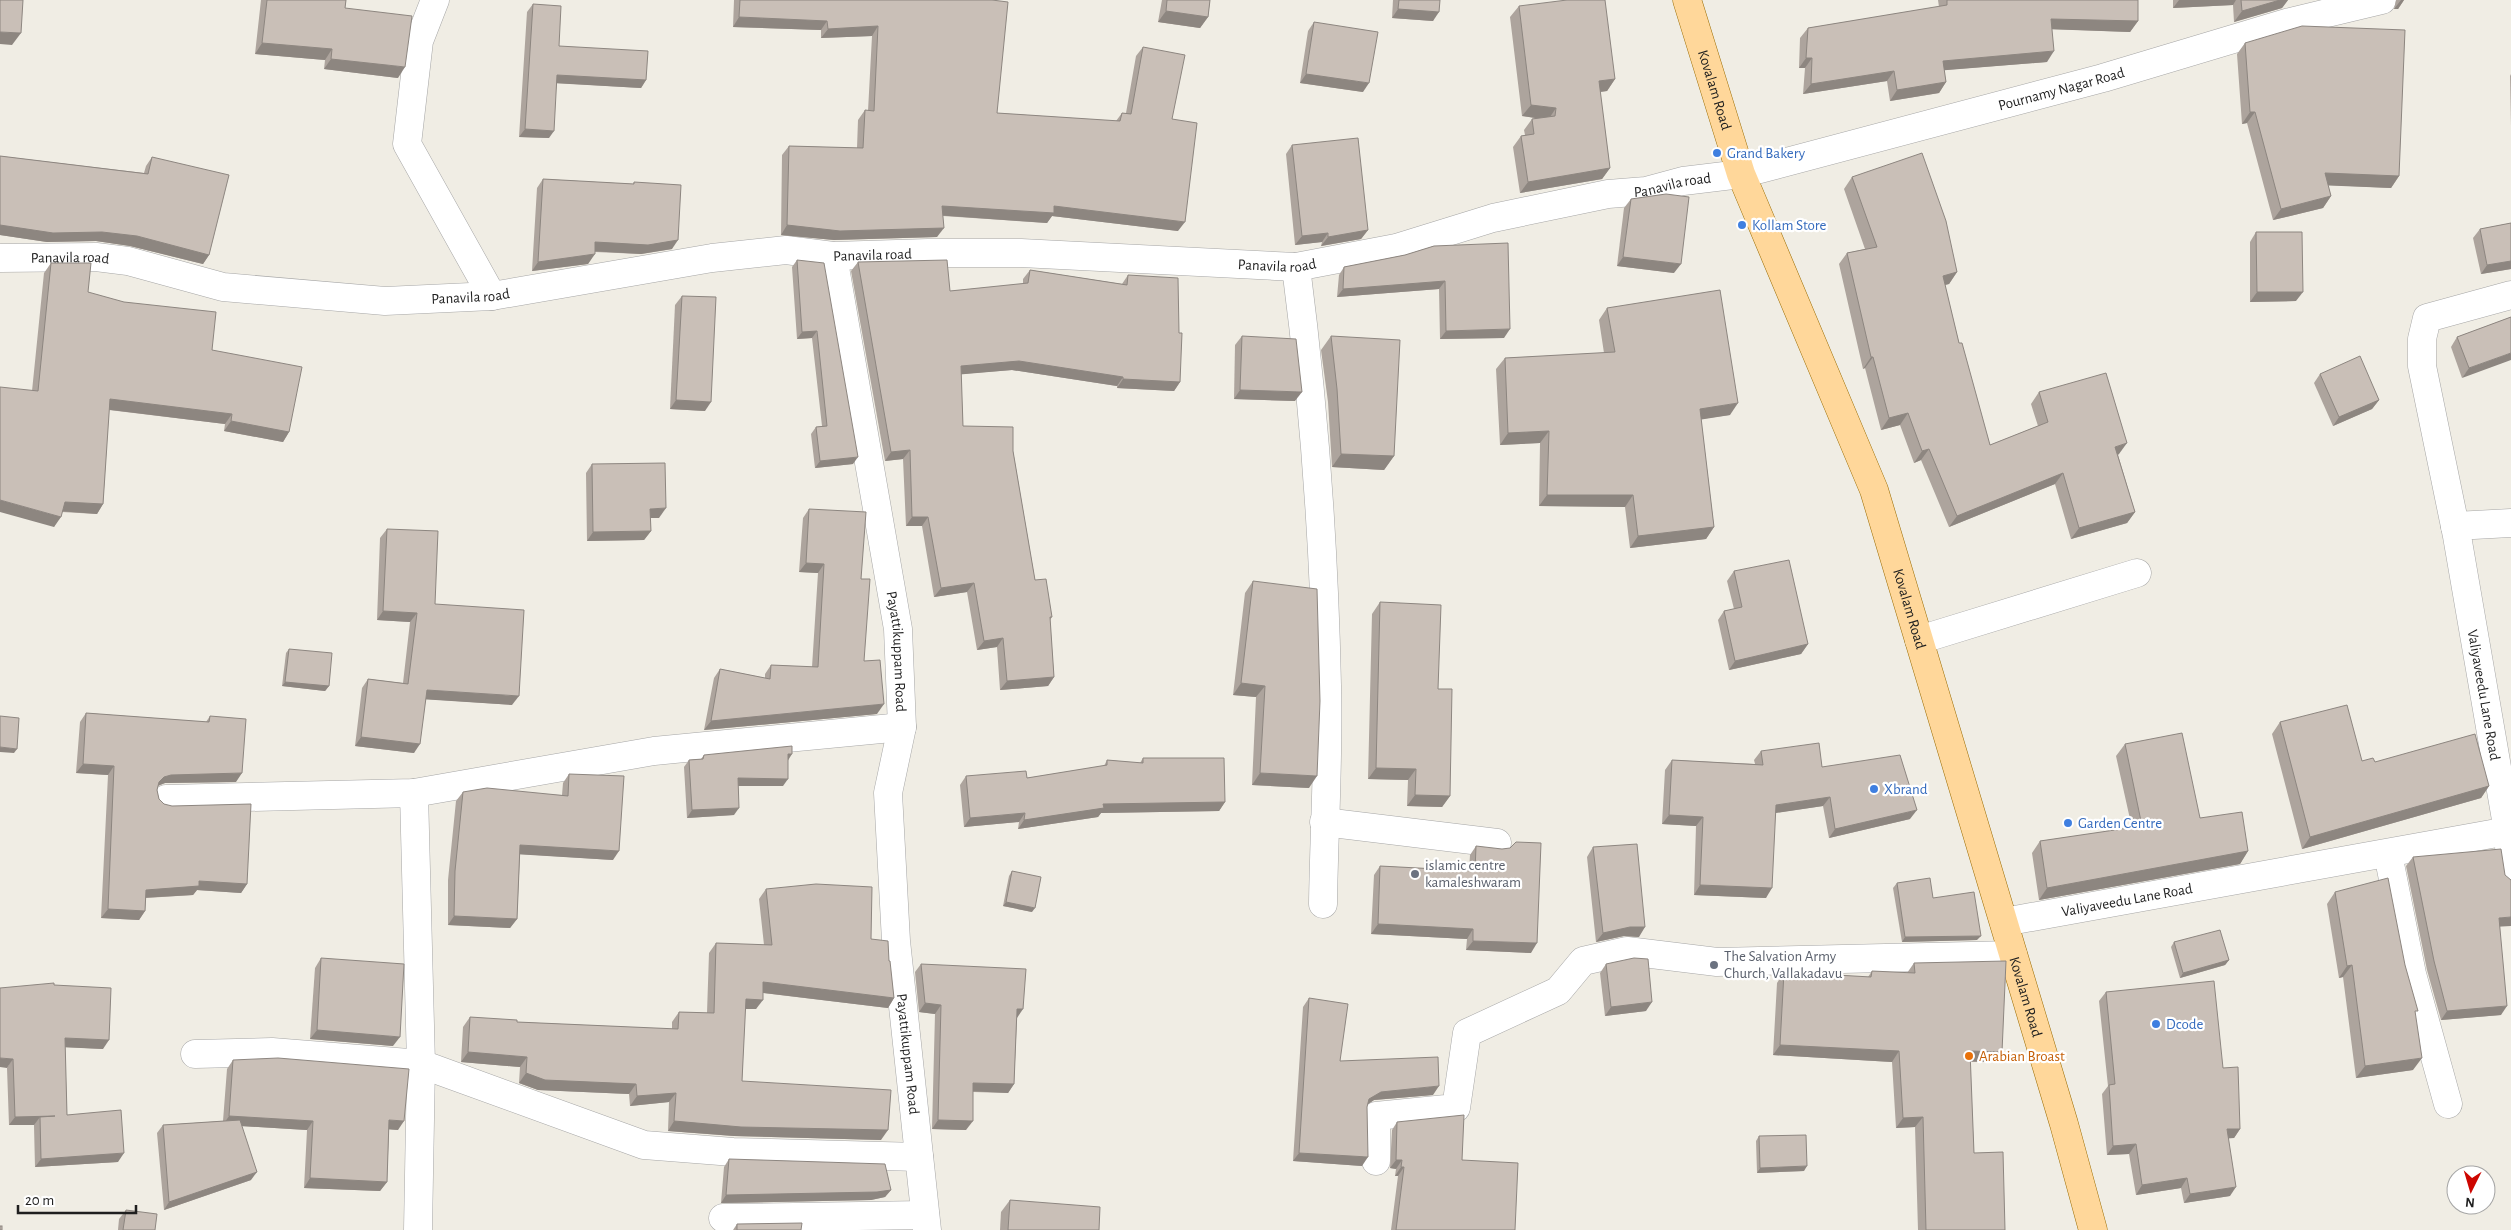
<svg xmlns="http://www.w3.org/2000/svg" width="2511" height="1230" viewBox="0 0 2511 1230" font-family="'Alegreya Sans',sans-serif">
<rect width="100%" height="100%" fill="#f0ede4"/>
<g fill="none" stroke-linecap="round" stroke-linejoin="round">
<!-- minor casing -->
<g stroke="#a6a6a6" stroke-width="29">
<g id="minor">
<polyline points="435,0 419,41 407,144 492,296"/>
<path id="s1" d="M833 256 898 629 902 727 888 793 896 941 927 1230"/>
<path id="s2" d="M0 258 96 257 128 261 223 287 385 301 492 296 712 258 786 250 833 256 928 253H1021L1296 267 1396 248 1493 218 1608 194 1646 191 1683 181 1741 174 2103 78 2290 22 2382 0"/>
<path d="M1296 267C1314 405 1324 545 1327 685 1329 758 1324 831 1323 904"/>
<polyline points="2455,526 2511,523"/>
<polyline points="1919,640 2137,573"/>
<polyline points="414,793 421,1064 418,1230"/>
<polyline points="166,799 414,793 654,751 902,727"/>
<polyline points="1324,822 1497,843"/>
<polyline points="2508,831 2511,875"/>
<polyline points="2388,854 2412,974 2448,1104"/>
<path id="s3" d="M2004 922 2508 831 2457 536 2422 366V339L2427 318 2511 295"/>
<polyline points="195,1054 272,1052 421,1064 644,1145 733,1152 919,1157"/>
<polyline points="1376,1161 1376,1116 1456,1108 1467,1033 1558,991 1583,961 1627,951 1717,962 2013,955"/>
<polyline points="723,1218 925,1215"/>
</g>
</g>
<!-- major casing -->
<g stroke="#996b00" stroke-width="29">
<g id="major">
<path id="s4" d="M1687 0 1741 174 1874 490 2064 1124 2093 1230"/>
</g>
</g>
<!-- minor -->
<use href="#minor" stroke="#fff" stroke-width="28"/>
<!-- major -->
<use href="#major" stroke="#ffd79a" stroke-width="28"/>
</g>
<!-- wall -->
<g fill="#ada49d">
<polygon points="261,0 346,0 345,8 398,78 324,69 325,60 255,54"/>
<polygon points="734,0 992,0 997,113 1116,121 1122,113 1126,113 1136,56 1143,47 1172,119 1178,231 1052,216 1047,223 943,216 937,237 834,240 781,235 782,155 789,146 857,148 858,120 865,110 868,111 872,36 821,38 821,30 733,27"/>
<polygon points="1162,0 1210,0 1208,17 1200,28 1158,22"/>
<polygon points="1393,0 1440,0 1433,21 1392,18"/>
<polygon points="1938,0 2138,0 2138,21 2130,32 2052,29 2047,62 1944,70 1946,82 1939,93 1890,101 1887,81 1803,94 1805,68 1799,68 1800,38 1808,28 1939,7"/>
<polygon points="2173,0 2288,0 2282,8 2234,22 2233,5 2173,8"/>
<polygon points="2396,0 2404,0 2398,9 2394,9"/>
<polygon points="533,4 559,46 646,80 641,88 557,83 549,138 519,137 527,12"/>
<polygon points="1519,6 1615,79 1607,91 1600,92 1610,168 1602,179 1520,193 1513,147 1521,136 1525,135 1524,130 1532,119 1536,118 1522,116 1510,17"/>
<polygon points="1314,22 1363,92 1300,83 1308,31"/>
<polygon points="2245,43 2399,176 2391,188 2328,185 2331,196 2323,208 2273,220 2247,123 2242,124 2237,54"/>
<polygon points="2511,74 2511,126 2510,76"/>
<polygon points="1292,145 1368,230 1361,239 1321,246 1322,242 1295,245 1286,154"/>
<polygon points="0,156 144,173 146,166 152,157 209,255 203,264 130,246 96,241 47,242 0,235"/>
<polygon points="1852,177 1957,272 1949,284 1945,285 1959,343 1990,445 2038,426 2031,404 2039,392 2119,454 2118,455 2135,512 2127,523 2071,539 2055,484 1949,527 1921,460 1914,463 1900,425 1881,430 1865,368 1863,369 1839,264 1847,253 1865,249 1844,189"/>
<polygon points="543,179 633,184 634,182 672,249 641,254 595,252 588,264 532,271 537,188"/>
<polygon points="1631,199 1674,273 1617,266 1624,208"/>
<polygon points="2511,223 2511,269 2481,274 2473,238 2480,229"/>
<polygon points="2256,232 2296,301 2250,302 2250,242"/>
<polygon points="1434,246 1504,338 1440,339 1439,289 1337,297 1339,275 1344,267 1405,255"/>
<polygon points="797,260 853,464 815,468 811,434 816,427 822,426 812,338 797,339 792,267"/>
<polygon points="858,262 950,291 1023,284 1023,279 1030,270 1122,284 1128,275 1179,333 1180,382 1174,391 1117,388 1117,386 1012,370 961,374 963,426 1013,451 1035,580 1052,617 1050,620 1054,677 1048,686 1000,690 997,647 977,650 967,592 934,597 922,526 906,526 903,459 885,461 851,271"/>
<polygon points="51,263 88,292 212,350 289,432 283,442 224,431 225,424 109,410 103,504 97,514 62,512 54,527 32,391 44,273"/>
<polygon points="682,296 705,411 670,409 675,305"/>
<polygon points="1607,308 1730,415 1701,419 1714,527 1706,539 1630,548 1625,507 1539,506 1540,443 1500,445 1496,369 1505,358 1604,353 1599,320"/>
<polygon points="2511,317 2462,378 2451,347 2457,337"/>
<polygon points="1242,336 1295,401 1234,399 1235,345"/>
<polygon points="1331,336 1394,456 1384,470 1332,467 1328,402 1321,350"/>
<polygon points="2320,374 2379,400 2372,409 2333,426 2314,383"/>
<polygon points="592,464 659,518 650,518 651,531 644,540 587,541 586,473"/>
<polygon points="809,509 861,579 864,661 877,714 704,730 714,678 720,669 765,678 765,674 771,665 812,667 818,573 799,572 803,518"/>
<polygon points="387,529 435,604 512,705 426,699 414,753 355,746 362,688 368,679 403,683 410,622 377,620 380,538"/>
<polygon points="1734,571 1808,644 1801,654 1729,670 1718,620 1724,611 1734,609 1727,581"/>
<polygon points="1253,581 1309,788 1252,785 1256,697 1233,695 1245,593"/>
<polygon points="1380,602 1450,796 1442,807 1407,806 1408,780 1368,779 1372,614"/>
<polygon points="289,649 329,686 325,691 282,686 286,653"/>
<polygon points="86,713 206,722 210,716 236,782 165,783 158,786 157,790 159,799 247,884 241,893 197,890 193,895 146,898 145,911 139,920 101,918 108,775 76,773 80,722"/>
<polygon points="2280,722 2362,761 2375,762 2489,786 2481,798 2302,849 2272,734"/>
<polygon points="2125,744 2200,818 2248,851 2240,864 2039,900 2032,853 2040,841 2132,828 2116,756"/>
<polygon points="1761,751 1822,767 1910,819 1829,838 1823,806 1775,813 1766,898 1694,895 1696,826 1662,824 1665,770 1672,760 1755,764 1754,760"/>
<polygon points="704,755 788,760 783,786 738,786 734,815 687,818 684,767 689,760 701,759"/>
<polygon points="1143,758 1225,802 1219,811 1101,813 1098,817 1018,829 1019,822 964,827 960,785 966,776 1027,778 1104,766 1107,760 1140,763"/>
<polygon points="569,774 613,860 520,854 517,919 510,928 448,925 448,880 456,801 463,792 562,795 563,783"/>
<polygon points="1476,846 1531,953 1466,950 1467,939 1371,934 1374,875 1380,866 1469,871 1470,855"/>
<polygon points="1593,847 1639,937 1624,936 1596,942 1587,857"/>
<polygon points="2413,857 2505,875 2500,927 2501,1015 2441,1020 2427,970 2406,866"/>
<polygon points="1012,871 1032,912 1003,906 1009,876"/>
<polygon points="1897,883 1977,940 1902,942 1893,888"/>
<polygon points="766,889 871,939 889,961 894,998 888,1008 763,993 756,1009 745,1009 742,1081 881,1140 734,1136 668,1131 669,1102 630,1106 629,1094 538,1090 519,1083 520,1067 461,1062 463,1027 470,1017 517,1022 672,1029 672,1022 679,1012 707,1013 709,953 716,943 764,945 759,899"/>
<polygon points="2335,892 2405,965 2413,1070 2356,1078 2343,977 2339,978 2327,904"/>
<polygon points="2174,942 2229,960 2225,965 2180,978 2171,947"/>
<polygon points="321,958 393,1046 310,1039 315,968"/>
<polygon points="1914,963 2002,1052 1995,1062 1970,1062 1974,1153 2005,1230 1918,1230 1915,1127 1896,1128 1892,1062 1773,1055 1777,983 1784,972 1868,977 1872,971 1907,973"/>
<polygon points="921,964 1017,1018 1014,1084 1008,1093 973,1092 966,1130 932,1129 935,1014 919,1012 915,972"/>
<polygon points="1606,964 1646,1011 1605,1016 1600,973"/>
<polygon points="54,985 103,1049 65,1047 67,1115 118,1162 35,1167 34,1126 34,1125 9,1125 7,1068"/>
<polygon points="2106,992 2223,1068 2240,1129 2234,1138 2228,1138 2230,1196 2184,1203 2181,1188 2136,1195 2129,1154 2107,1155 2102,1094 2108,1086 2099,1001"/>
<polygon points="1309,998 1340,1061 1433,1095 1374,1100 1367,1105 1362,1166 1293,1161 1303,1007"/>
<polygon points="233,1060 398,1130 389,1129 387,1182 380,1191 304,1188 307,1130 242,1126 251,1180 164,1210 157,1133 163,1125 223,1121 227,1069"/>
<polygon points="1397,1122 1462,1160 1515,1230 1391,1230 1398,1176 1395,1176 1396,1169 1390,1168 1392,1130"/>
<polygon points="1759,1136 1804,1171 1757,1173 1756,1141"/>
<polygon points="729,1159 891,1190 885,1197 871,1200 721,1203 724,1167"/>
<polygon points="1010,1200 1099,1230 1000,1230 1001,1212"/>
<polygon points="126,1210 155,1230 118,1230 119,1219"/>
<polygon points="737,1224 801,1230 733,1230"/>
</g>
<!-- shaded-wall -->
<g fill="#8d8680">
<polygon points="2179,0 2236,0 2233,5 2173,8"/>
<polygon points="2280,0 2288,0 2282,8 2234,22 2242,11"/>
<polygon points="2401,0 2404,0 2398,9 2394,9"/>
<polygon points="1398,9 1439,12 1433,21 1392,18"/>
<polygon points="1166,11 1208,17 1200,28 1158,22"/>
<polygon points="739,17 827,21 821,30 733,27"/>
<polygon points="2051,19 2138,21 2130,32 2044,29"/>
<polygon points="878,26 872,36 821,38 828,29"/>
<polygon points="0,32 21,33 12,45 0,44"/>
<polygon points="262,43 332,49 325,60 255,54"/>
<polygon points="2054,51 2047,62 1935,71 1943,61"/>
<polygon points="1806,58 1812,58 1805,68 1799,68"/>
<polygon points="331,59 405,67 398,78 324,69"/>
<polygon points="1894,71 1887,81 1803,94 1811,84"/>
<polygon points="1306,74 1369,83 1363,92 1300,83"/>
<polygon points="557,75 646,80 641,88 552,83"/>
<polygon points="1615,79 1607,91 1591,93 1599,81"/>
<polygon points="1946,82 1939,93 1890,101 1897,90"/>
<polygon points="1531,105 1556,108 1548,120 1522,116"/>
<polygon points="2250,112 2255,112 2247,123 2242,124"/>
<polygon points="525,129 554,131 549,138 519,137"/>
<polygon points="1610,168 1602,179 1520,193 1528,182"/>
<polygon points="2325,173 2399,176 2391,188 2317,185"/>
<polygon points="2331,196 2323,208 2273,220 2281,209"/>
<polygon points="942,206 1054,206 1185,222 1178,231 1052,216 1047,223 935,215"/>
<polygon points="0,225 102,232 137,236 209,255 203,264 130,246 96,241 47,242 0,235"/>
<polygon points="787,225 944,228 937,237 834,240 781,235"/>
<polygon points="1368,230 1361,239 1321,246 1328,237"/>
<polygon points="1328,233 1322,242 1295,245 1302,236"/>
<polygon points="678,240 672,249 641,254 589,251 595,242"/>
<polygon points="595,254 588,264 532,271 538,262"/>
<polygon points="1623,257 1681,264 1674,273 1617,266"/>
<polygon points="2511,261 2511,269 2481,274 2487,265"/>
<polygon points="1957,272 1949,284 1935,287 1943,276"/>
<polygon points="1445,281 1439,289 1337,297 1343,289"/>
<polygon points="2257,292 2303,292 2296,301 2250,302"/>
<polygon points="1510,329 1504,338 1440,339 1446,331"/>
<polygon points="817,331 812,338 797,339 802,332"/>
<polygon points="2511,353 2511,360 2462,378 2469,368"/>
<polygon points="1871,357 1873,357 1865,368 1863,369"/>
<polygon points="1019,361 1123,377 1117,386 1012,370 954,375 961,366"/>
<polygon points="1123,379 1180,382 1174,391 1117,388"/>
<polygon points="1240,390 1302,392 1295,401 1234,399"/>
<polygon points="110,399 232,414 225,424 103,409"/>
<polygon points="676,400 711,402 705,411 670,409"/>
<polygon points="2379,400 2372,409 2333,426 2339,417"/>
<polygon points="1738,403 1730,415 1692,421 1700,409"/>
<polygon points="1908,413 1900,425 1881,430 1889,418"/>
<polygon points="231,421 289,432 283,442 224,431"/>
<polygon points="1549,431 1540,443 1500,445 1508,433"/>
<polygon points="2127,443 2119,454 2107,458 2115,447"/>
<polygon points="1929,449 1921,460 1914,463 1922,451"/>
<polygon points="910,450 903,459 885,461 891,452"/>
<polygon points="1341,454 1394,456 1384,470 1332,467"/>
<polygon points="858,457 853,464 815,468 820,461"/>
<polygon points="2063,473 2055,484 1949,527 1957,516"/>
<polygon points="1547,495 1633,495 1625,507 1539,506"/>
<polygon points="0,500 61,517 54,527 0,512"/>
<polygon points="65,502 103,504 97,514 58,511"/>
<polygon points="666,508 659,518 644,518 650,509"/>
<polygon points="2135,512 2127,523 2071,539 2079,528"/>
<polygon points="912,517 928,517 922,526 906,526"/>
<polygon points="1714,527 1706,539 1630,548 1638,536"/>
<polygon points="651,531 644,540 587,541 593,532"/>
<polygon points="806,563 824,564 818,573 799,572"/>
<polygon points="974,583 967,592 934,597 941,588"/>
<polygon points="383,611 417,613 410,622 377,620"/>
<polygon points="1003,638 997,647 977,650 984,641"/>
<polygon points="1808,644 1801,654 1729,670 1735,661"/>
<polygon points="1054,677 1048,686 1000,690 1007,681"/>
<polygon points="285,682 329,686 325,691 282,686"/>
<polygon points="1241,683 1265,686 1256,697 1233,695"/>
<polygon points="427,690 519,696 512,705 420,699"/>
<polygon points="884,704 877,714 704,730 711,721"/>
<polygon points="361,737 420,744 414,753 355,746"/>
<polygon points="0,747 17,749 14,753 0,752"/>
<polygon points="788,754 792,754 787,762"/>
<polygon points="83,764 114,766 108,775 76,773"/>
<polygon points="1376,768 1416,769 1408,780 1368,779"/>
<polygon points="242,773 236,782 165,783 157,786 159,782 164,777 171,775"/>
<polygon points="1260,773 1317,776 1309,788 1252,785"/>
<polygon points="738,778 788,779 783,786 733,786"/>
<polygon points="2489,786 2481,798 2302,849 2310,837"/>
<polygon points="1415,795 1450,796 1442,807 1407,806"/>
<polygon points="1830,797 1823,806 1769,814 1776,805"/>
<polygon points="1225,802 1219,811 1101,813 1098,817 1018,829 1024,820 1103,804"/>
<polygon points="739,808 734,815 687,818 692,810"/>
<polygon points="1917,810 1910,819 1829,838 1835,829"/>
<polygon points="1025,813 1019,822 964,827 970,818"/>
<polygon points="1669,815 1703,817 1696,826 1662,824"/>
<polygon points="520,845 619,851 613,860 514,854"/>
<polygon points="2248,851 2240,864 2039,900 2047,888"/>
<polygon points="199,881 247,884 241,893 197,890 193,895 140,898 146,890"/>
<polygon points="1700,885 1772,888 1766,898 1694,895"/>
<polygon points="1006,902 1035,908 1032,912 1003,906"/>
<polygon points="108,909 145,911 139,920 101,918"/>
<polygon points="454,916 517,919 510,928 448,925"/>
<polygon points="2511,917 2511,926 2493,927 2499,918"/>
<polygon points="1378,924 1473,929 1467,939 1371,934"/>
<polygon points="1630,927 1645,927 1639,937 1624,936 1596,942 1603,933"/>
<polygon points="1981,936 1977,940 1902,942 1905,937"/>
<polygon points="1473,941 1537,943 1531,953 1466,950"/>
<polygon points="2229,960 2225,965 2180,978 2183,973"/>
<polygon points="2352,965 2343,977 2339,978 2347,966"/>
<polygon points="763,982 894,998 888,1008 756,992"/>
<polygon points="746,999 763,1000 756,1009 739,1009"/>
<polygon points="1652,1002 1646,1011 1605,1016 1611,1007"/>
<polygon points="925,1003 941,1005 935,1014 919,1012"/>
<polygon points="2507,1006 2501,1015 2441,1020 2447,1011"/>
<polygon points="1017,1009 1023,1009 1017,1018"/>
<polygon points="317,1030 400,1037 393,1046 310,1039"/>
<polygon points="65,1038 109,1040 103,1049 59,1047"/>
<polygon points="1780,1045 1899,1051 1892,1062 1773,1055"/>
<polygon points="1970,1051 2002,1052 1995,1062 1962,1061"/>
<polygon points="468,1052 527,1057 520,1067 461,1062"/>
<polygon points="0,1058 13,1059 7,1068 0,1067"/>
<polygon points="2422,1058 2413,1070 2356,1078 2365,1066"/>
<polygon points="526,1073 636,1084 629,1094 538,1090 519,1083"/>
<polygon points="973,1083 1014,1084 1008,1093 967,1091"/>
<polygon points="1439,1086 1433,1095 1374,1100 1362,1108 1369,1099 1381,1092"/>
<polygon points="676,1093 669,1102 630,1106 637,1096"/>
<polygon points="55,1116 40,1117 34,1125 9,1125 15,1117"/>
<polygon points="229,1116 313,1121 307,1130 223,1125"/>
<polygon points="1923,1117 1915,1127 1896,1128 1903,1118"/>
<polygon points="389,1120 404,1121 398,1130 383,1129"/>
<polygon points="938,1120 973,1121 966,1130 932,1129"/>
<polygon points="674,1121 888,1130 881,1140 734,1136 668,1131"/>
<polygon points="2227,1129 2240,1129 2234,1138 2221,1139"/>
<polygon points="2136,1144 2129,1154 2107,1155 2113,1146"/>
<polygon points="124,1153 118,1162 35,1167 41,1159"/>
<polygon points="1299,1153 1368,1157 1362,1166 1293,1161"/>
<polygon points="1396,1160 1402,1160 1396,1169 1390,1168"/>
<polygon points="1807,1166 1804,1171 1757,1173 1760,1168"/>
<polygon points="1401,1167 1404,1167 1398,1176 1395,1176"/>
<polygon points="257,1172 251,1180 164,1210 169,1202"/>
<polygon points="310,1178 387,1182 380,1191 304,1188"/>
<polygon points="2187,1178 2181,1188 2136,1195 2142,1185"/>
<polygon points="2236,1187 2230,1196 2184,1203 2190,1194"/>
<polygon points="891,1190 885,1197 871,1200 721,1203 726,1195"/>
</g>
<!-- building -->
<g fill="#c9bfb7" stroke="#8d8680">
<polygon points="0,0 23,0 21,33 0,32"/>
<polygon points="267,0 346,0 345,8 412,16 405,67 331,59 332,49 262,43"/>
<polygon points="740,0 992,0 1008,2 997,113 1120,121 1122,113 1131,114 1143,47 1185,55 1172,119 1197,123 1185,222 1054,206 1054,213 942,206 944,228 840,231 787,225 789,146 863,148 865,110 874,111 878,26 828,29 827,21 739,17"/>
<polygon points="1167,0 1210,0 1208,17 1166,11"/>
<polygon points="1399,0 1440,0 1439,12 1398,9"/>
<polygon points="1567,0 1605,0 1615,79 1599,81 1610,168 1528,182 1521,136 1534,134 1532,119 1555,116 1556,108 1531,105 1519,6"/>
<polygon points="1947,0 2138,0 2138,21 2051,19 2054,51 1943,61 1946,82 1897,90 1894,71 1811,84 1812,58 1806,58 1808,28 1947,5"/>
<polygon points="2241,0 2280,0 2242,11"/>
<polygon points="533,4 561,6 559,46 648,51 646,80 557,75 554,131 525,129"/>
<polygon points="1314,22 1378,32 1369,83 1306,74"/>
<polygon points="2302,26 2405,30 2399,176 2325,173 2331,196 2281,209 2255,112 2250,112 2245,43"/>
<polygon points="1358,138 1368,230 1328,237 1328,233 1302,236 1292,145"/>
<polygon points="1922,153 1946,221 1957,272 1943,276 1959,343 1962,343 1990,445 2048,422 2039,392 2106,373 2127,443 2115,447 2135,512 2079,528 2063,473 1957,516 1929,449 1922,451 1908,413 1889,418 1873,357 1871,357 1847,253 1877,247 1852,177"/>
<polygon points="0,156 148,174 152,157 229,175 209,255 137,236 102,232 53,233 0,225"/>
<polygon points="543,179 634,184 634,182 681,185 678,240 648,245 595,242 595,254 538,262"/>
<polygon points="1666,194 1689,197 1681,264 1623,257 1631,199"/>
<polygon points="2511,223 2511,261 2487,265 2480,229"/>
<polygon points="2256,232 2302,232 2303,292 2257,292"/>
<polygon points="1508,243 1510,329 1446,331 1445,281 1343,289 1344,267 1405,255 1434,246"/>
<polygon points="797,260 824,263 858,457 820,461 816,427 827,426 817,331 802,332"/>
<polygon points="947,260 950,291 1028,283 1030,270 1127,285 1128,275 1178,278 1179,333 1182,333 1180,382 1123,379 1123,377 1019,361 961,366 963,426 1013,427 1013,451 1035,580 1046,579 1052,617 1050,617 1054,677 1007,681 1003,638 984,641 974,583 941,588 928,517 912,517 910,450 891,452 858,262"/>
<polygon points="51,263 91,263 88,292 124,302 216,312 212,350 302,367 289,432 231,421 232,414 110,399 103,504 65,502 61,517 0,500 0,387 38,391"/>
<polygon points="1720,290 1738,403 1700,409 1714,527 1638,536 1633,495 1547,495 1549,431 1508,433 1505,358 1615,352 1607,308"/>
<polygon points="682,296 716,297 711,402 676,400"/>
<polygon points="2511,317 2511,353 2469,368 2457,337"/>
<polygon points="1242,336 1296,339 1302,392 1240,390"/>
<polygon points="1331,336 1400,340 1394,456 1341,454 1337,389"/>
<polygon points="2360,356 2379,400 2339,417 2320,374"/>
<polygon points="665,463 666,508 650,509 651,531 593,532 592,464"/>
<polygon points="809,509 866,512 861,579 870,579 864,661 880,660 884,704 711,721 720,669 770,679 771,665 818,667 824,564 806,563"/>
<polygon points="387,529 438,531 435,604 524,610 519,696 427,690 420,744 361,737 368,679 408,684 417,613 383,611"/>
<polygon points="1789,560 1808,644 1735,661 1724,611 1742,607 1734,571"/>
<polygon points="1253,581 1317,589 1320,701 1317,776 1260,773 1265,686 1241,683"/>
<polygon points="1380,602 1441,605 1438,689 1452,689 1450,796 1415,795 1416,769 1376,768"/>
<polygon points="289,649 332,653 329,686 285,682"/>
<polygon points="2347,705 2362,761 2373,758 2375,762 2475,734 2489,786 2310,837 2280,722"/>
<polygon points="86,713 209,722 210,716 246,719 242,773 171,775 164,777 159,782 157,790 159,799 164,804 172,806 251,804 247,884 199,881 199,886 146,890 145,911 108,909 114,766 83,764"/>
<polygon points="0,716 19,718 17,749 0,747"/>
<polygon points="2182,733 2200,818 2242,812 2248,851 2047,888 2040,841 2142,826 2125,744"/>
<polygon points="1819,743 1822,767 1900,755 1917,810 1835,829 1830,797 1776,805 1772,888 1700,885 1703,817 1669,815 1672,760 1763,765 1761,751"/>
<polygon points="792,746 792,754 788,754 788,779 738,778 739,808 692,810 689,760 703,759 704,755"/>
<polygon points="1143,758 1224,758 1225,802 1103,804 1104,808 1024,820 1025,813 970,818 966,776 1026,771 1027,778 1107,765 1107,760 1143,763"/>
<polygon points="569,774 624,776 619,851 520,845 517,919 454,916 455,871 463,792 487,788 568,796"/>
<polygon points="1516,842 1541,843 1537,943 1473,941 1473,929 1378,924 1380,866 1475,871 1476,846 1502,849 1510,848"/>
<polygon points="1637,844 1645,927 1630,927 1603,933 1593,847"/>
<polygon points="2501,849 2505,875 2511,880 2511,917 2499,918 2507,1006 2447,1011 2434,961 2413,857"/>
<polygon points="1012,871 1041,877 1035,908 1006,902"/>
<polygon points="1930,878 1933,898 1974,892 1981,936 1905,937 1897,883"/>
<polygon points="2388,878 2405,965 2418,1011 2415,1011 2422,1058 2365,1066 2352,965 2347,966 2335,892"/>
<polygon points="816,884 872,887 871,939 888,941 889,961 890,961 894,998 763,982 763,1000 746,999 742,1081 891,1090 888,1130 741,1127 674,1121 676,1093 637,1096 636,1084 545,1080 526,1073 527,1057 468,1052 470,1017 517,1020 517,1022 678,1029 679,1012 714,1013 716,943 772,945 766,889"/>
<polygon points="2220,930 2229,960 2183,973 2174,942"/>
<polygon points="321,958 404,964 400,1037 317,1030"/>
<polygon points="1634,958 1648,959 1652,1002 1611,1007 1606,964"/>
<polygon points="2006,961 2002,1052 1970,1051 1974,1153 2003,1152 2005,1230 1926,1230 1923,1117 1903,1118 1899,1051 1780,1045 1784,972 1871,977 1872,971 1915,973 1914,963"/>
<polygon points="921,964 1026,969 1023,1009 1017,1009 1014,1084 973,1083 973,1121 938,1120 941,1005 925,1003"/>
<polygon points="2214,981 2223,1068 2238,1067 2240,1129 2227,1129 2236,1187 2190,1194 2187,1178 2142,1185 2136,1144 2113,1146 2109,1085 2115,1084 2106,992"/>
<polygon points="54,983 54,985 111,988 109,1040 65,1038 67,1115 121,1110 124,1153 41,1159 40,1117 55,1116 15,1117 13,1059 0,1058 0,988"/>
<polygon points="1309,998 1348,1004 1340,1061 1438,1057 1439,1086 1381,1092 1369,1099 1367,1107 1368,1157 1299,1153"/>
<polygon points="278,1058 409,1069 404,1121 389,1120 387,1182 310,1178 313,1121 229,1116 233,1060"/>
<polygon points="1464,1115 1462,1160 1518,1163 1515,1230 1396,1230 1404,1167 1401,1167 1402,1160 1396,1160 1397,1122"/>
<polygon points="240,1120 257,1172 169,1202 163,1125"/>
<polygon points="1806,1135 1807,1166 1760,1168 1759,1136"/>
<polygon points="729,1159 885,1164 891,1190 877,1192 726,1195"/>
<polygon points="1010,1200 1100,1207 1099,1230 1008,1230"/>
<polygon points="126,1210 157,1214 155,1230 123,1230"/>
<polygon points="802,1223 801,1230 737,1230 737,1224"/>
<rect x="0" y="1226" width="2" height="4"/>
</g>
<!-- markers -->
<g fill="#3f7fe0" stroke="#fff" stroke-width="2">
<circle cx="1717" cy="153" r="5"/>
<circle cx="1742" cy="225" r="5"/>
<circle cx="1874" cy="789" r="5"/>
<circle cx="2068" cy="823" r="5"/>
<circle cx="2156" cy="1024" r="5"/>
</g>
<g fill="#6b7280" stroke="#fff" stroke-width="2">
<circle cx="1415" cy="874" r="5"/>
<circle cx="1714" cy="965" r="5"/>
</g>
<circle fill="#e8710a" stroke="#fff" stroke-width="2" cx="1969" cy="1056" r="5"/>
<g text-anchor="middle" stroke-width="4.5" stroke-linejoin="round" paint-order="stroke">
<!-- street labels -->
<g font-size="15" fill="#1f1f1f" stroke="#fff">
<text dy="5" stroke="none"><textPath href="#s4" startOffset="94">Kovalam Road</textPath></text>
<text dy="5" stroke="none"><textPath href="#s2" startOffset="2092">Pournamy Nagar Road</textPath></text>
<text dy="5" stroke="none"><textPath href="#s2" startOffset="1691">Panavila road</textPath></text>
<text dy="5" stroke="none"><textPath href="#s2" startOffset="881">Panavila road</textPath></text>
<text dy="5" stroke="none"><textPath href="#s2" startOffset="70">Panavila road</textPath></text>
<text dy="5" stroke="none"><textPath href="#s2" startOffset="1286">Panavila road</textPath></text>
<text dy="5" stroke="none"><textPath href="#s2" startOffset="475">Panavila road</textPath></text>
<text dy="5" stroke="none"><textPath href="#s4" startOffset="649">Kovalam Road</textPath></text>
<text dy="5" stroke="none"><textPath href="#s1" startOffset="401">Payattikuppam Road</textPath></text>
<text transform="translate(2484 695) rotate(80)" y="5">Valiyaveedu Lane Road</text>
<text dy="5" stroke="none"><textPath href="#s3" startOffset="125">Valiyaveedu Lane Road</textPath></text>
<text dy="5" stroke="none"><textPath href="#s4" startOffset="1054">Kovalam Road</textPath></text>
<text dy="5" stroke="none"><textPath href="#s1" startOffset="806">Payattikuppam Road</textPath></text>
</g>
<!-- shop labels -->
<g font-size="15" fill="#366cbe" stroke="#fff" text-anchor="start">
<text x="1727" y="158">Grand Bakery</text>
<text x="1752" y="230">Kollam Store</text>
<text x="1884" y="794">Xbrand</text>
<text x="2078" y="828">Garden Centre</text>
<text x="2166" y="1029">Dcode</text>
</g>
<!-- worship labels -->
<g font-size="15" fill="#5b616d" stroke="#fff" text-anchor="start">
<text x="1425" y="870">islamic centre<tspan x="1425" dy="17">kamaleshwaram</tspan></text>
<text x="1724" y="961">The Salvation Army<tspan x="1724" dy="17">Church, Vallakadavu</tspan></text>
</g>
<!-- food labels -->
<g font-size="15" fill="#c56008" stroke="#fff" text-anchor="start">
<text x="1979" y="1061">Arabian Broast</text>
</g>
</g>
<!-- north arrow -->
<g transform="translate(2471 1190) rotate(185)"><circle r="24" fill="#ffffff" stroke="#a5a5a5"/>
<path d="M0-4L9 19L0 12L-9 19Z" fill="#cd0600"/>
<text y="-8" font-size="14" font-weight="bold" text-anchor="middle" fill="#1f1f1f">N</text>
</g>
<!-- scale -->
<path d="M18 1205v8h118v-8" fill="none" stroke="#1f1f1f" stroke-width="2.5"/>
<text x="25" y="1205" font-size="15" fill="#1f1f1f" stroke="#ffffff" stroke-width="4" paint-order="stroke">20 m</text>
</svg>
